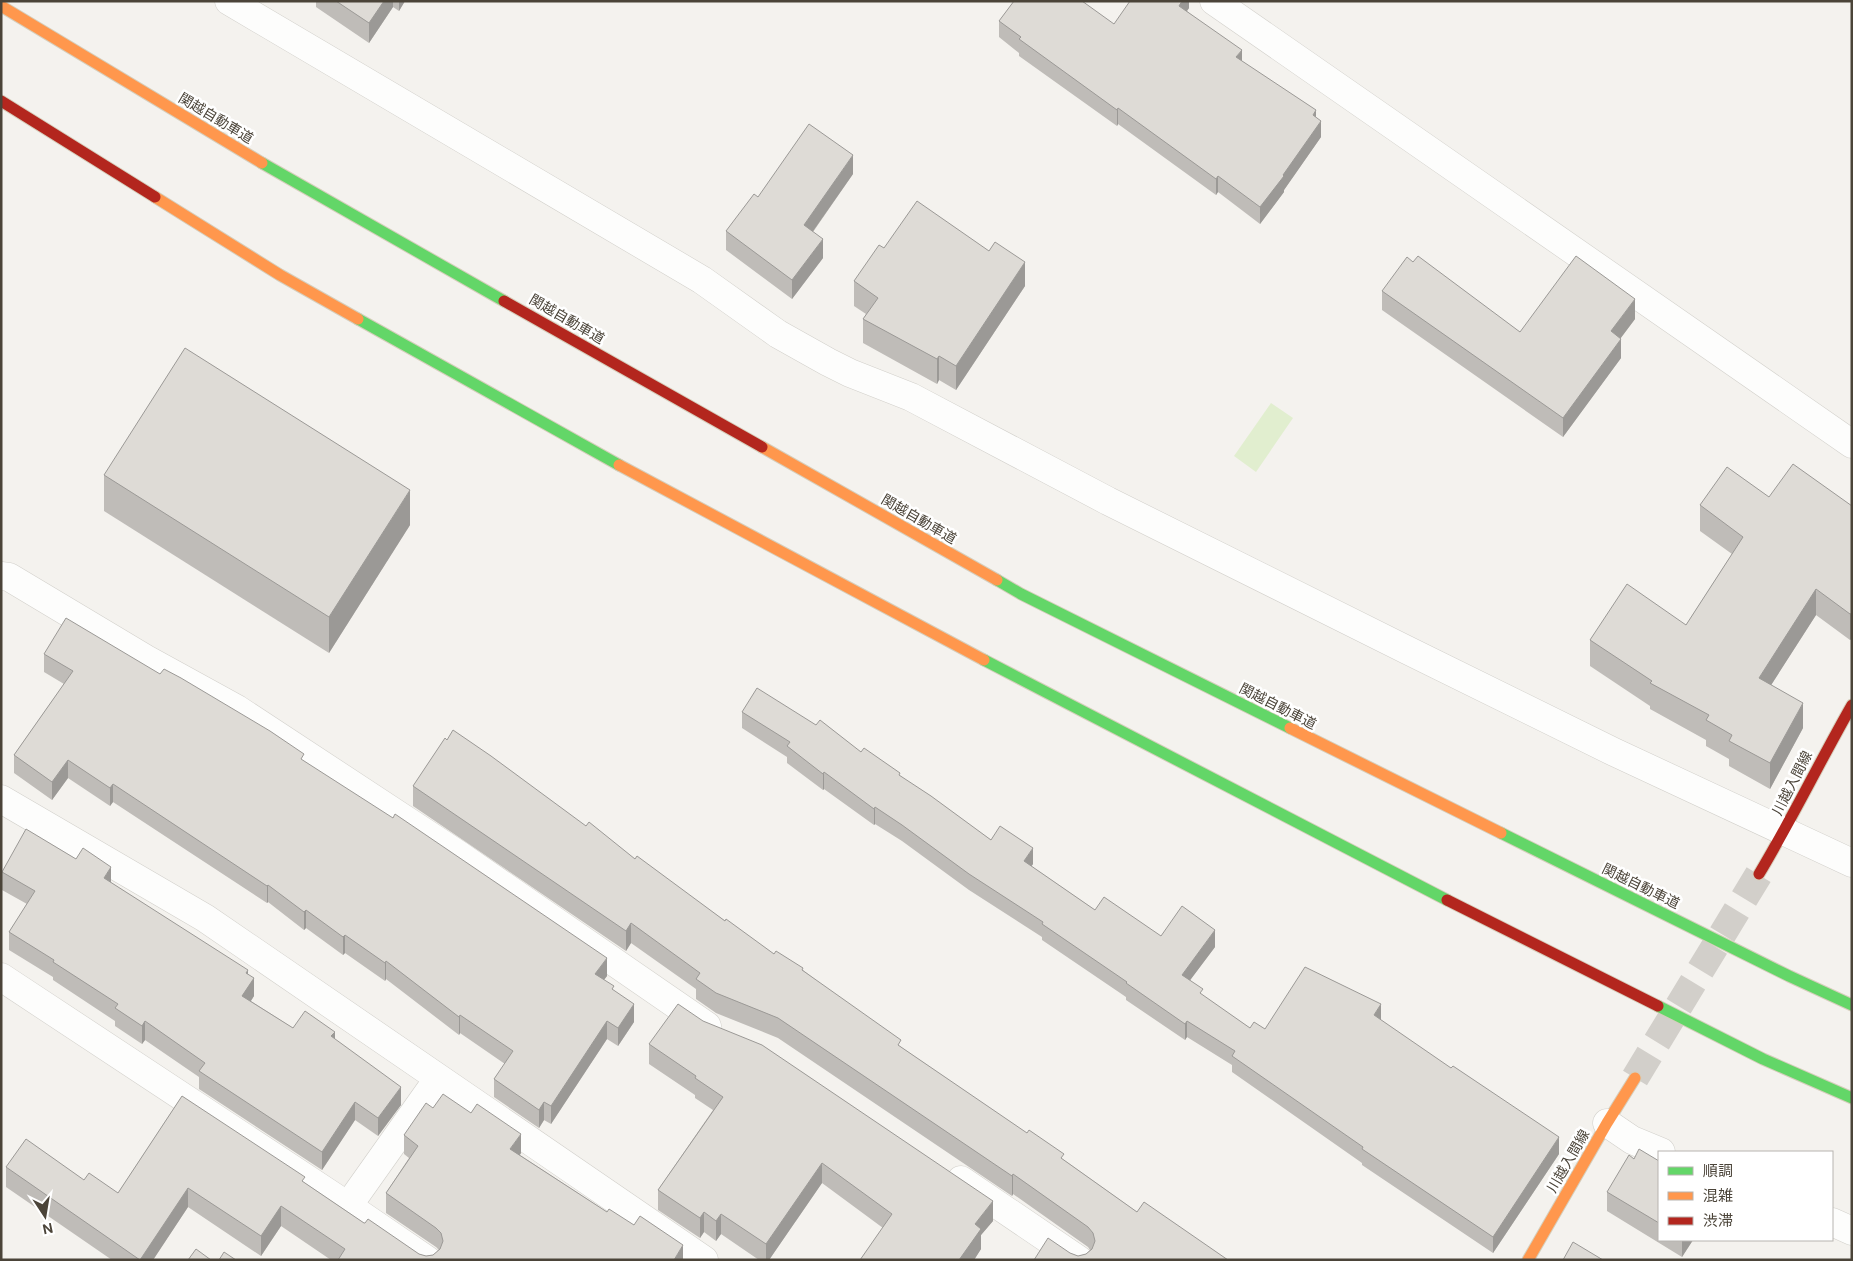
<svg xmlns="http://www.w3.org/2000/svg" width="1853" height="1261" viewBox="0 0 1853 1261" font-family="'DM Sans','Noto Sans JP',sans-serif">
<rect width="100%" height="100%" fill="#f4f2ee"/>
<!-- green -->
<polygon fill="#e1eecf" points="1271,403 1293,418 1256,472 1234,456"/>
<g fill="none" stroke-linecap="round" stroke-linejoin="round">
<!-- primary-tunnel -->
<polyline stroke="#d2cfca" stroke-width="28" stroke-dasharray="28 14" stroke-linecap="butt" points="1635,1078 1759,874"/>
<!-- street casing -->
<g stroke="#d2d0cb" stroke-width="29">
<g id="street">
<polyline points="229,1 702,280 778,334 828,362 850,373 911,397 1108,501 1407,650 1614,752 1852,863"/>
<polyline points="1214,1 1852,444"/>
<polyline points="1,576 9,577 146,659 237,709 459,855 707,1026"/>
<polyline points="1,799 205,918 704,1260"/>
<polyline points="1,977 348,1206 427,1260"/>
<polyline points="1607,1123 1632,1140 1661,1152"/>
<polyline points="961,1180 1079,1260"/>
<polyline points="348,1206 438,1079"/>
<polyline points="1832,1222 1852,1231"/>
</g>
</g>
<!-- fast casing -->
<g stroke="#d6cebb" stroke-width="13">
<g id="fast">
<polyline points="262,163 504,301"/>
<polyline points="358,319 619,465"/>
<polyline points="997,580 1021,594 1290,728"/>
<polyline points="984,660 1447,900"/>
<polyline points="1501,833 1789,976 1852,1005"/>
<polyline points="1658,1006 1763,1059 1852,1098"/>
</g>
</g>
<!-- slow casing -->
<g stroke="#d6cebb" stroke-width="13">
<g id="slow">
<polyline points="1,6 262,163"/>
<polyline points="155,197 280,275 358,319"/>
<polyline points="762,447 997,580"/>
<polyline points="619,465 984,660"/>
<polyline points="1290,728 1501,833"/>
<polyline points="1528,1260 1607,1123 1635,1078"/>
</g>
</g>
<!-- jam casing -->
<g stroke="#d6cebb" stroke-width="13">
<g id="jam">
<polyline points="1,101 155,197"/>
<polyline points="504,301 762,447"/>
<path d="M1759 874C1792 819 1820 761 1852 705"/>
<polyline points="1447,900 1658,1006"/>
</g>
</g>
<!-- street -->
<use href="#street" stroke="#fdfdfc" stroke-width="28"/>
<!-- fast -->
<use href="#fast" stroke="#63d668" stroke-width="11"/>
<!-- slow -->
<use href="#slow" stroke="#ff974d" stroke-width="11"/>
<!-- jam -->
<use href="#jam" stroke="#b3261e" stroke-width="11"/>
</g>
<!-- wall -->
<g fill="#bfbcb8">
<polygon points="316,1 405,1 399,11 393,7 369,43 316,7"/>
<polygon points="1189,1 1189,8 1187,11 1242,61 1316,118 1321,137 1284,190 1284,192 1260,224 1218,192 1216,195 1118,124 1117,126 1019,56 1019,53 999,37 999,21 1114,24"/>
<polygon points="853,174 813,232 823,258 792,299 726,250 726,231 758,197"/>
<polygon points="884,248 1025,286 956,390 939,380 937,384 863,343 863,319 866,314 854,306 854,281"/>
<polygon points="1382,291 1520,332 1635,319 1620,339 1621,358 1563,437 1382,310"/>
<polygon points="104,475 410,525 329,653 104,511"/>
<polygon points="1769,497 1852,506 1850,640 1816,615 1771,685 1803,728 1770,789 1729,766 1729,759 1706,746 1706,740 1650,709 1650,706 1590,666 1590,640 1686,625 1732,554 1700,531 1700,505"/>
<polygon points="44,654 304,761 607,976 604,980 614,991 634,1022 618,1046 607,1039 551,1124 544,1120 539,1128 494,1097 494,1079 505,1064 460,1033 459,1035 386,979 385,981 345,953 343,955 306,928 304,930 268,902 267,903 113,802 110,806 68,778 52,800 14,773 14,755 64,684 44,672"/>
<polygon points="742,712 861,752 900,776 991,840 1033,864 1031,866 1095,910 1161,936 1215,947 1190,980 1203,996 1250,1028 1265,1029 1381,1020 1559,1154 1493,1253 1362,1165 1362,1163 1232,1072 1232,1065 1187,1037 1185,1040 1126,1000 1126,997 1042,940 1042,937 969,890 902,841 875,824 874,825 824,789 823,790 787,763 787,757 742,728"/>
<polygon points="413,786 586,826 774,954 803,970 901,1047 1064,1160 1137,1212 1228,1260 1034,1260 1070,1253 1078,1256 1086,1254 1090,1250 1088,1247 1013,1194 1012,1196 778,1038 716,1013 696,999 696,989 631,943 626,951 413,806"/>
<polygon points="76,859 248,974 254,996 251,1001 293,1028 335,1039 401,1105 378,1136 355,1120 322,1170 199,1089 199,1077 145,1040 142,1044 115,1026 115,1021 53,980 53,977 9,950 9,932 27,904 2,890 2,872"/>
<polygon points="649,1044 993,1221 981,1235 981,1249 974,1260 860,1260 883,1228 822,1183 769,1260 759,1260 721,1234 716,1241 704,1232 700,1238 658,1210 658,1190 713,1110 695,1098 695,1095 649,1064"/>
<polygon points="182,1096 305,1183 364,1223 419,1254 426,1256 433,1255 439,1250 436,1247 386,1213 386,1193 409,1158 404,1154 404,1135 433,1108 521,1153 520,1155 607,1212 683,1260 331,1260 281,1226 261,1256 188,1207 153,1260 112,1260 6,1187 6,1167 84,1180 118,1193"/>
<polygon points="1634,1159 1659,1161 1659,1240 1693,1240 1682,1257 1607,1211 1607,1192"/>
</g>
<!-- shaded-wall -->
<g fill="#9b9996">
<polygon points="384,1 393,1 393,7 369,43 369,23"/>
<polygon points="399,1 405,1 399,11"/>
<polygon points="1182,1 1189,1 1189,8 1179,22 1179,6"/>
<polygon points="1242,50 1242,66 1236,57"/>
<polygon points="1118,108 1118,124 1117,126 1117,110"/>
<polygon points="1316,110 1316,127 1313,115"/>
<polygon points="1321,121 1321,137 1284,190 1284,192 1260,224 1260,207"/>
<polygon points="853,155 853,174 804,244 804,225"/>
<polygon points="1218,176 1218,192 1216,195 1216,179"/>
<polygon points="823,239 823,258 792,299 792,280"/>
<polygon points="1025,262 1025,286 956,390 956,366"/>
<polygon points="1635,299 1635,319 1611,351 1611,331"/>
<polygon points="1621,339 1621,358 1563,437 1563,418"/>
<polygon points="939,356 939,380 937,384 937,359"/>
<polygon points="410,490 410,525 329,653 329,617"/>
<polygon points="1816,589 1816,615 1759,704 1759,678"/>
<polygon points="1852,613 1852,639 1850,640 1850,614"/>
<polygon points="1803,703 1803,728 1770,789 1770,763"/>
<polygon points="68,760 68,778 52,800 52,782"/>
<polygon points="824,772 824,789 823,790 823,774"/>
<polygon points="113,784 113,802 110,806 110,788"/>
<polygon points="875,807 875,824 874,825 874,809"/>
<polygon points="1033,848 1033,864 1024,877 1024,861"/>
<polygon points="111,867 111,885 104,878"/>
<polygon points="268,885 268,902 267,903 267,886"/>
<polygon points="306,910 306,928 304,930 304,912"/>
<polygon points="631,923 631,943 626,951 626,931"/>
<polygon points="1215,930 1215,947 1182,991 1182,975"/>
<polygon points="345,935 345,953 343,955 343,937"/>
<polygon points="607,958 607,976 595,991 595,974"/>
<polygon points="386,961 386,979 385,981 385,963"/>
<polygon points="248,970 248,986 254,978 254,996 242,1014 242,996 246,973"/>
<polygon points="634,1004 634,1022 618,1046 618,1028"/>
<polygon points="1381,1004 1381,1021 1374,1015"/>
<polygon points="460,1015 460,1033 459,1035 459,1017"/>
<polygon points="145,1021 145,1040 142,1044 142,1026"/>
<polygon points="607,1021 607,1039 551,1124 551,1106"/>
<polygon points="1187,1021 1187,1037 1185,1040 1185,1024"/>
<polygon points="335,1032 335,1050 331,1036"/>
<polygon points="401,1087 401,1105 378,1136 378,1118"/>
<polygon points="355,1102 355,1120 322,1170 322,1152"/>
<polygon points="544,1102 544,1120 539,1128 539,1110"/>
<polygon points="521,1134 521,1153 510,1168 510,1149"/>
<polygon points="1559,1137 1559,1154 1493,1253 1493,1237"/>
<polygon points="822,1163 822,1183 769,1260 766,1260 766,1244"/>
<polygon points="1013,1174 1013,1194 1012,1196 1012,1176"/>
<polygon points="188,1188 188,1207 153,1260 140,1260"/>
<polygon points="993,1201 993,1221 981,1235 981,1249 974,1260 959,1260 975,1224"/>
<polygon points="281,1206 281,1226 261,1256 261,1236"/>
<polygon points="704,1212 704,1232 700,1238 700,1218"/>
<polygon points="721,1214 721,1234 716,1241 716,1221"/>
<polygon points="1682,1240 1693,1240 1682,1257"/>
<polygon points="683,1245 683,1260 674,1260"/>
</g>
<!-- building -->
<g fill="#dedbd6" stroke="#9b9996">
<polygon points="336,1 384,1 369,23"/>
<polygon points="1014,1 1082,1 1114,24 1130,1 1182,1 1179,6 1242,50 1236,57 1316,110 1313,115 1321,121 1283,175 1284,176 1260,207 1218,176 1216,179 1118,108 1117,110 1019,39 1021,37 999,21"/>
<polygon points="809,124 853,155 804,225 823,239 792,280 726,231 754,194 758,197"/>
<polygon points="917,201 989,251 995,242 1025,262 956,366 939,356 937,359 863,319 878,298 854,281 879,245 884,248"/>
<polygon points="1418,256 1520,332 1576,256 1635,299 1611,331 1621,339 1563,418 1382,291 1407,257 1413,262"/>
<polygon points="185,348 410,490 329,617 104,475"/>
<polygon points="1793,464 1852,506 1852,613 1850,614 1816,589 1759,678 1803,703 1770,763 1729,741 1732,735 1706,720 1709,715 1650,683 1652,681 1590,640 1627,584 1686,625 1743,537 1700,505 1727,467 1769,497"/>
<polygon points="66,618 160,674 164,669 181,678 270,731 304,754 301,759 393,818 395,814 607,958 595,974 614,986 612,989 634,1004 618,1028 607,1021 551,1106 544,1102 539,1110 494,1079 513,1051 460,1015 459,1017 386,961 385,963 345,935 343,937 306,910 304,912 268,885 267,886 113,784 110,788 68,760 52,782 14,755 73,671 44,654"/>
<polygon points="757,688 816,725 820,720 861,752 864,748 900,773 899,775 931,796 991,840 1000,826 1033,848 1024,861 1095,910 1104,897 1161,936 1182,906 1215,930 1182,975 1203,989 1200,993 1250,1028 1254,1022 1265,1029 1305,967 1381,1004 1374,1015 1451,1068 1453,1066 1559,1137 1493,1237 1362,1149 1363,1147 1232,1056 1235,1051 1187,1021 1185,1024 1126,983 1127,982 1042,924 1043,922 969,874 902,825 875,807 874,809 824,772 823,774 787,746 790,742 742,712"/>
<polygon points="453,730 491,756 586,826 589,822 635,859 637,856 725,921 726,919 774,954 776,951 803,968 802,970 901,1040 898,1045 1027,1133 1029,1130 1064,1154 1061,1158 1137,1212 1144,1202 1228,1260 1034,1260 1048,1238 1070,1253 1078,1256 1086,1254 1092,1249 1095,1241 1093,1233 1088,1227 1013,1174 1012,1176 778,1018 716,993 696,979 700,973 631,923 626,931 413,786 445,738 447,740"/>
<polygon points="26,829 76,859 83,848 111,867 104,878 248,970 246,973 254,978 242,996 293,1028 305,1011 335,1032 331,1036 401,1087 378,1118 355,1102 322,1152 199,1071 205,1063 145,1021 142,1026 115,1008 118,1004 53,962 54,960 9,932 35,891 2,872"/>
<polygon points="678,1004 703,1021 762,1045 993,1201 975,1224 981,1229 959,1260 860,1260 892,1214 822,1163 766,1244 721,1214 716,1221 704,1212 700,1218 658,1190 723,1097 695,1078 696,1076 649,1044"/>
<polygon points="443,1094 471,1113 477,1104 521,1134 510,1149 607,1212 609,1209 634,1225 640,1216 683,1245 674,1260 338,1260 345,1249 281,1206 261,1236 188,1188 140,1260 6,1167 26,1139 84,1180 89,1173 118,1193 182,1096 305,1177 302,1181 364,1223 365,1223 368,1219 419,1254 426,1256 433,1255 440,1249 443,1241 441,1233 436,1228 386,1193 418,1146 404,1135 426,1103 433,1108"/>
<polygon points="1639,1149 1659,1161 1659,1223 1607,1192 1629,1155 1634,1159"/>
<polygon points="1573,1242 1603,1260 1563,1260"/>
<polygon points="196,1249 211,1260 188,1260"/>
<polygon points="224,1252 236,1260 219,1260"/>
</g>
<g text-anchor="middle" stroke-width="5" stroke-linejoin="round" paint-order="stroke">
<!-- street labels -->
<g font-size="14" fill="#4b4439" stroke="#fff">
<text transform="translate(216 118) rotate(31)" y="5">関越自動車道</text>
<text transform="translate(567 319) rotate(30)" y="5">関越自動車道</text>
<text transform="translate(919 519) rotate(30)" y="5">関越自動車道</text>
<text transform="translate(1278 706) rotate(27)" y="5">関越自動車道</text>
<text transform="translate(1792 783) rotate(-63)" y="5">川越入間線</text>
<text transform="translate(1641 886) rotate(26)" y="5">関越自動車道</text>
<text transform="translate(1568 1161) rotate(-60)" y="5">川越入間線</text>
</g>
</g>
<!-- border -->
<rect width="1853" height="1261" fill="none" stroke="#4b4439" stroke-width="5"/>
<!-- legend -->
<rect x="1658" y="1151" width="175" height="90" fill="#ffffff" stroke="#b7b4b0"/>
<rect x="1668" y="1167" width="25" height="8" fill="#63d668" stroke="#b7b4b0"/>
<text x="1703" y="1176" font-size="15" fill="#4b4439">順調</text>
<rect x="1668" y="1192" width="25" height="8" fill="#ff974d" stroke="#b7b4b0"/>
<text x="1703" y="1201" font-size="15" fill="#4b4439">混雑</text>
<rect x="1668" y="1217" width="25" height="8" fill="#b3261e" stroke="#b7b4b0"/>
<text x="1703" y="1226" font-size="15" fill="#4b4439">渋滞</text>
<!-- north arrow -->
<g transform="translate(45 1216) rotate(168)" stroke="#ffffff" stroke-width="4" paint-order="stroke">
<path d="M0-4L9 19L0 12L-9 19Z" fill="#4b4439"/>
<text y="-8" font-size="14" font-weight="bold" text-anchor="middle" fill="#4b4439">N</text>
</g>
</svg>
